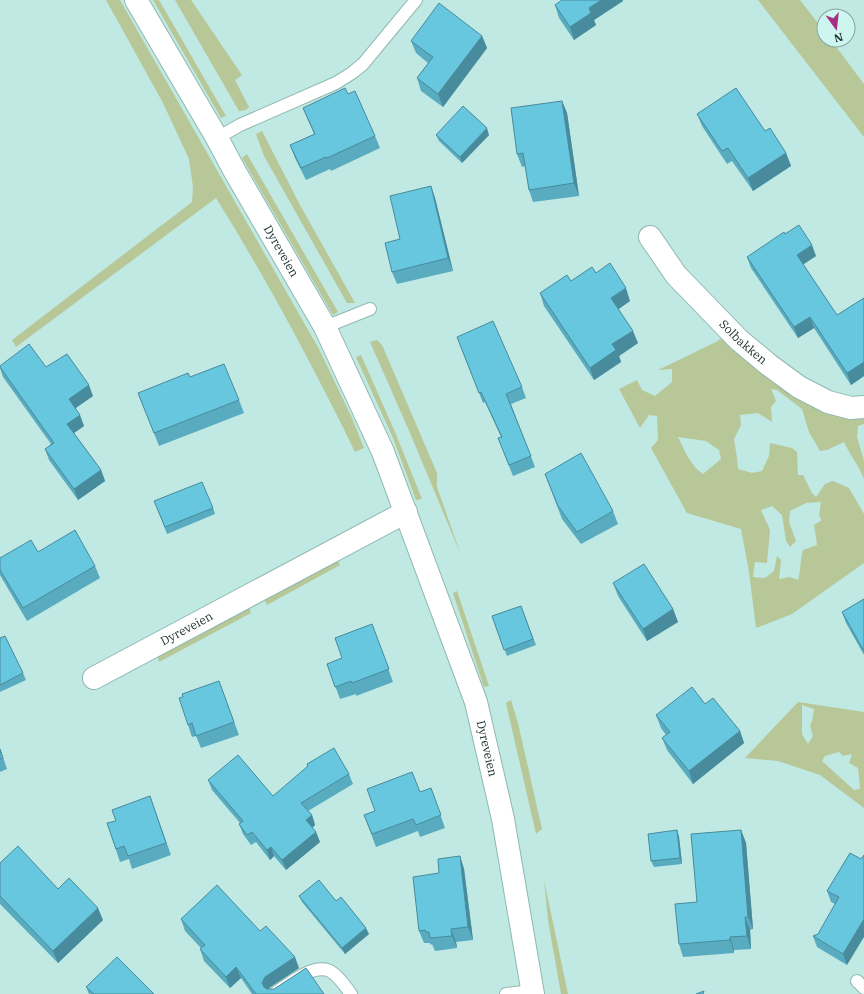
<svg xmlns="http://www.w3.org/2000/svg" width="864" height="994" viewBox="0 0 864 994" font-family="'IBM Plex Serif',serif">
<rect width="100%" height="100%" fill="#bfe9e2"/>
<!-- green -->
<g fill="#b8c798" fill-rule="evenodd">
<path d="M106 0H120L319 349 352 418 364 448 355 452C313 366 267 280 216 198L16 347 12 340 192 202 193 187 189 159 163 103Z"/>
<polygon points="153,0 159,0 226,116 221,118"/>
<polygon points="175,0 191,0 242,75 235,80 249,107 246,110 239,111"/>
<polygon points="758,0 800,0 824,31 824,40 831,40 864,84 864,137"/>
<polygon points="262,131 300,205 355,303 347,303 264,156 256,134"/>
<polygon points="247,154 338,312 333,315 242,158"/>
<path d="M723 337 864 417V424L858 426 857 437 864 461V479C859 466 850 455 844 442L827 450 820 451 809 432 802 409 777 390 771 389 776 401 771 407 772 422 758 413 740 415 741 425 734 439 737 458 738 469 752 473 762 471 769 456 770 443 792 448 797 452 798 475H803L812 493 816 497 825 484 833 481 849 488 864 514V563L792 614 756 628 749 572 741 529 687 513 651 448 658 440 657 416 649 415 640 428 619 389 637 380 642 390 655 396 672 382V369L658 370 716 342ZM678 437 706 441 719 450 721 459 703 474C690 465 685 451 678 437ZM821 502 819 516 822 520 814 525 817 545 803 550C800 560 801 570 798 580L790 577 779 579 781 560 777 556 774 571 765 578 753 577 755 562 767 563 770 530 761 510 772 506 782 515 786 541 790 547 796 541 789 522 790 511 806 503Z"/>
<polygon points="377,340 382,345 437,473 437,487 461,555 410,433 370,342"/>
<polygon points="361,355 395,432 422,499 416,500 393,438 356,357"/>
<polygon points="337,559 340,565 267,605 264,598"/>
<polygon points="457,591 489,686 484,687 453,593"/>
<polygon points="249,607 251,613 159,662 157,654"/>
<polygon points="511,700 518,723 542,829 536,834 506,703"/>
<path d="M798 702 864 712V808L820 775 778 761 745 758ZM802 705 814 709 812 721 810 726 813 736 808 744 802 734ZM839 752 843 756 852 754 849 763 858 768 860 789 854 790 822 761 825 756Z"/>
<polygon points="544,880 568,994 561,994 548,920"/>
</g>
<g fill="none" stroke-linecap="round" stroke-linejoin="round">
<!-- service casing -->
<g stroke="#90b8b2" stroke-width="14">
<g id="service">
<polyline points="217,138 240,125 336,83 352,73 363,64 416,0"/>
<polyline points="325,327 370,309"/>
<polyline points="857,981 864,988"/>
<path d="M274 994C287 985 313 963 330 971 339 976 345 986 351 994"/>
<polyline points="506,994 532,991"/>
</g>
</g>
<!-- minor casing -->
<g stroke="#90b8b2" stroke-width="24">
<g id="minor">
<path id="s1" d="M650 237 676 275 739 340 769 365 799 387 828 402 851 408 864 407"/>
<path id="s2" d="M94 678 406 512"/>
</g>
</g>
<!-- secondary casing -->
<g stroke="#90b8b2" stroke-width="24">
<g id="secondary">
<path id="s3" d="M136 0 217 138 234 170 325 327 383 452 476 702 503 819 533 994"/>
</g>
</g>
<!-- service -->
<use href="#service" stroke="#fff" stroke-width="12"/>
<!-- minor -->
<use href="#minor" stroke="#fff" stroke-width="22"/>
<!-- secondary -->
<use href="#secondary" stroke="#fff" stroke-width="22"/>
</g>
<!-- wall -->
<g fill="#59abc0">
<polygon points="623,1 594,20 596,25 574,40 559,18 555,5"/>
<polygon points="482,36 487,48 443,107 421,91 417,78 428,63 416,53 411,41"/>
<polygon points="348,94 375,136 380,148 331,171 330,169 306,180 295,158 290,145 314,134 308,120 303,108"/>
<polygon points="562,101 567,113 579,196 533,202 529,190 525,166 522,167 517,154"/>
<polygon points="697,114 765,131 786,153 791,166 753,191 732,161 727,164 702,126"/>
<polygon points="436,135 489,135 462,163 439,141"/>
<polygon points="431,186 435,198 453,271 397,284 392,272 400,239"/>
<polygon points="785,234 816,256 803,264 837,315 864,298 864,376 851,385 814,328 798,338 751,268 747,257"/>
<polygon points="596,273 630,301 618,309 638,343 619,356 621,362 594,380 544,306 540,293"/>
<polygon points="457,337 522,387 526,398 511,404 535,467 513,476 498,438 501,437 485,402 483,403"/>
<polygon points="0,366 46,367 93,396 75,408 84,426 74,433 101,470 105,481 78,500 49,460 45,449 51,444 3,377 0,368"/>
<polygon points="190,377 239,400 244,413 159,446 138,393"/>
<polygon points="545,474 613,511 618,524 581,544 562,519"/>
<polygon points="157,508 213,508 215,514 167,534"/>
<polygon points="38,552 95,566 100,578 27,621 0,575 0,558"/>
<polygon points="613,583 673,609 678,622 647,641 618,596"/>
<polygon points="864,599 864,655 846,623 842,612"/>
<polygon points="521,606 536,645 507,656 492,616"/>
<polygon points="372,624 393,682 356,696 356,694 340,699 327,664 342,658"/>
<polygon points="0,638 23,673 26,680 0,692"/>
<polygon points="219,681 239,735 201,748 196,736 192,737 188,725"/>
<polygon points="705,704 740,731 744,743 693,784 667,750 662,738 666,735 661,728 656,715"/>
<polygon points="0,748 7,769 0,772"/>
<polygon points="307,764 349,774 353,784 308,811 312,815 315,825 312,828 316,832 320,842 286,870 274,856 270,860 256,842 251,845 243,834 239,824 240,823 212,790 208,780 273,796 308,767"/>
<polygon points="431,788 445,828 420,837 418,831 376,847 364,815"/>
<polygon points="150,796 171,855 132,869 129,859 120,862 107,823 116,821"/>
<polygon points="677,830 679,837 682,864 654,867 651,861"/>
<polygon points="741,830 746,843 753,929 750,930 751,949 734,950 734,953 683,957 679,944 697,902"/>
<polygon points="850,853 847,965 817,947 813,936 818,934 835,904 831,902 827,891"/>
<polygon points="460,856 464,869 473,940 456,942 457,948 435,951 432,944 430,945 430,943 424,943 419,931 439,873"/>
<polygon points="0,863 103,920 58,963 0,904"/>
<polygon points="299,896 336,901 369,934 345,954 302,902"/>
<polygon points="181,919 260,931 299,968 269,988 269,989 324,994 252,994 241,978 230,988 204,961 200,949 201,948 185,931"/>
<polygon points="86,987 154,994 89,994"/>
</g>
<!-- shaded-wall -->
<g fill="#488b9c">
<polygon points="601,0 623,0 623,1 594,20 596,25 574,40 570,27 589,8"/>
<polygon points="482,36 487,48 443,107 438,94"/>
<polygon points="562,101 567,113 579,196 574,183"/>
<polygon points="487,128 489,135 462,163 460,157"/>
<polygon points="786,153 791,166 753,191 748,178"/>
<polygon points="431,186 435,198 453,271 448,258"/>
<polygon points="812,245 816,256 801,266 797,255"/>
<polygon points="626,288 630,301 616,311 611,298"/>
<polygon points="810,317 814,328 798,338 794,327"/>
<polygon points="633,331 638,343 619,356 621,362 594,380 590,368 612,344"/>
<polygon points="864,362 864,376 851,385 847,373"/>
<polygon points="89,385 93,396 73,410 69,399"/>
<polygon points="80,415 84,426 71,435 67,424"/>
<polygon points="101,470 105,481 78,500 74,489"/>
<polygon points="673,609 678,622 647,641 643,629"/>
<polygon points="740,731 744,743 693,784 689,771"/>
<polygon points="312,815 315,825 310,830 306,820"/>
<polygon points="677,830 679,837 682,864 680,858"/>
<polygon points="741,830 746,843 753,929 748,917"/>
<polygon points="316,832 320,842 286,870 282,860"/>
<polygon points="271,847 274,856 270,860 267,850"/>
<polygon points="460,856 464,869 473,940 468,927"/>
<polygon points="98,908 103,920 58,963 53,951"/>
<polygon points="745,917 750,930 751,949 747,936"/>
<polygon points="864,919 864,937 847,965 843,954"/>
<polygon points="366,928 369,934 345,954 342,948"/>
<polygon points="451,929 456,942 457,948 452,936"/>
<polygon points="730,937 734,950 734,953 730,940"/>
<polygon points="295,957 299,968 269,988 267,994 262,983 265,977"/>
<polygon points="236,967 241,978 230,988 226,977"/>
</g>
<!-- building -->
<g fill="#67c7df" stroke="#488b9c">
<polygon points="562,0 601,0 589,8 591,13 570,27 555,5"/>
<polygon points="439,3 482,36 438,94 417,78 433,57 411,41"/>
<polygon points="345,88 348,94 355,91 375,136 327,158 326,157 301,168 290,145 315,134 303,108"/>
<polygon points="736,88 765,131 770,128 786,153 748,178 728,148 722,151 697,114"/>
<polygon points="562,101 574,183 529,190 523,153 517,154 511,108"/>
<polygon points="463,106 487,128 460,157 436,135"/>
<polygon points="431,186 448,258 392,272 385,243 400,239 390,196"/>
<polygon points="799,225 812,245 797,255 837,315 864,298 864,362 847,373 810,317 794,327 747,257 784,232 785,234"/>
<polygon points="610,263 626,288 611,298 633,331 612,344 616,350 590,368 540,293 567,275 571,281 592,267 596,273"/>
<polygon points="493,321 522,387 506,394 531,456 509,465 498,438 502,437 481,392 479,393 457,337"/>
<polygon points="29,344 46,367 67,354 89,385 69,399 80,415 67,424 101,470 74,489 45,449 54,443 0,367 0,366"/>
<polygon points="224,364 239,400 154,433 138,393 188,373 190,377"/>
<polygon points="581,453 613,511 577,532 558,506 545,474"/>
<polygon points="202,482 213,508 165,527 154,501"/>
<polygon points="75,530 95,566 23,608 0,570 0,558 31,540 38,552"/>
<polygon points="644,564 673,609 643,629 613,583"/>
<polygon points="864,599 864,651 842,612"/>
<polygon points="521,606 533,639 504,650 492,616"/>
<polygon points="372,624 389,669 352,683 351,681 335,687 327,664 342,658 335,638"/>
<polygon points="5,636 23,673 0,685 0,638"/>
<polygon points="219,681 234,722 196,736 192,723 188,725 179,698 183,697 182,694"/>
<polygon points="692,687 705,704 713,698 740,731 689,771 662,738 670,732 656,715"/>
<polygon points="334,748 349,774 301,803 312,815 306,820 316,832 282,860 271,847 267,850 252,832 247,835 239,824 243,821 208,780 238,755 273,796 308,766 307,764"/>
<polygon points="0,749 3,758 0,759"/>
<polygon points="412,772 420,792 431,788 441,815 416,825 413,819 372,834 364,815 375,811 367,789"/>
<polygon points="150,796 166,843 128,856 124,846 116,849 107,823 116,821 112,810"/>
<polygon points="677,830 680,858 651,861 648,834"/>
<polygon points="741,830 748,917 745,917 747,936 730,937 730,940 679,944 675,904 697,902 691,834"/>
<polygon points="18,846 58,889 69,878 98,908 53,951 0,896 0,863"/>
<polygon points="850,853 861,859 864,855 864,919 843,954 813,936 818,934 839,897 827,891"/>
<polygon points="460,856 468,927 451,929 452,936 430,938 429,932 426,932 425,930 419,931 413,877 439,873 438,859"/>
<polygon points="319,880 336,901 341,897 366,928 342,948 299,896"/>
<polygon points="217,885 260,931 266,926 295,957 265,977 262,983 264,987 267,989 274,989 306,968 324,994 256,994 236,967 226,977 200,949 205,945 181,919"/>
<polygon points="117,957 154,994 94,994 86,987"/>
<polygon points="704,991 703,994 696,994"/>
</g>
<g text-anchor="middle" stroke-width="4" stroke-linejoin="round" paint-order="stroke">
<!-- street labels -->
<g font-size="12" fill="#1f2f2d" stroke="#ccf6ef">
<text dy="4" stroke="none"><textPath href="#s3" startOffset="290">Dyreveien</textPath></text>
<text dy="4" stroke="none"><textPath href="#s1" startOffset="141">Solbakken</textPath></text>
<text dy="4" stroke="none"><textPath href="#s2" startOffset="105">Dyreveien</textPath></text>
<text dy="4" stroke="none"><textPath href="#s3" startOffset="830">Dyreveien</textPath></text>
</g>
</g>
<!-- north arrow -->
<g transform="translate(836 28) rotate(165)"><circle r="19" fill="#ccf6ef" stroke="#87a6a1"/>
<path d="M0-3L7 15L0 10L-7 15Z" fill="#a72e83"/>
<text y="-6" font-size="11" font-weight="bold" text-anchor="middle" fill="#1f2f2d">N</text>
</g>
</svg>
